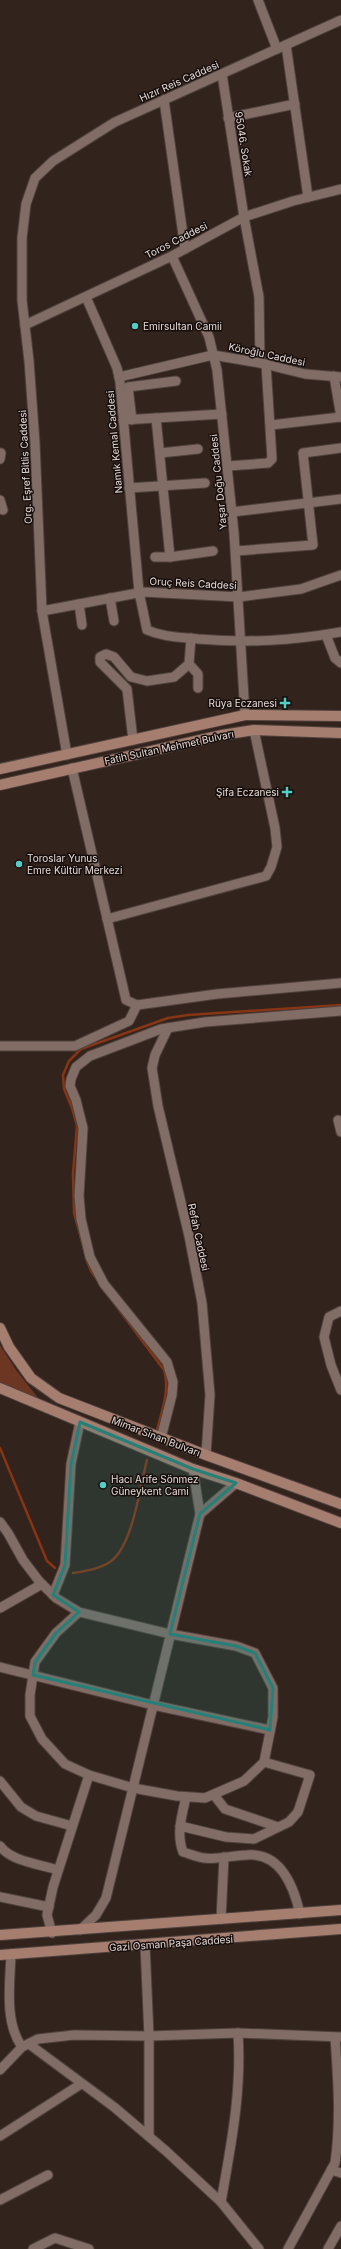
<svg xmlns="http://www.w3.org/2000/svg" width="341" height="2249" viewBox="0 0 341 2249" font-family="Inter,sans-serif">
<rect width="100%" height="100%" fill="#33231d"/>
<!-- green -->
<polygon fill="#6c3622" points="0,1345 16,1370 39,1399 0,1383"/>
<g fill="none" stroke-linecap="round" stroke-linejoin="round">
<!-- stream -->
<g stroke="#873514" stroke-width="2.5">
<polyline points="85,1253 74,1213 73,1173 77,1126 72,1108 64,1089 63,1075 69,1061 81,1049 168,1018 188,1015 341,1005"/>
<polyline points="87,1261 91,1271 98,1281"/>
<path d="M108 1295 164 1370C170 1391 162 1410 157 1430"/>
<polyline points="0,1448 47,1561 55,1568"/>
<path d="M73 1573C86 1571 99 1569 110 1562 133 1546 140 1486 147 1460"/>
</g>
<!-- street casing -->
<g stroke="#50423d" stroke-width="11">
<g id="street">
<polyline points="258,0 277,49"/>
<polyline points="286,45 308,197"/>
<polyline points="222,74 244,217 259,297 260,363"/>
<polyline points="164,100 185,249"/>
<polyline points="228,118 295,104"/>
<polyline points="172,256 209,337 217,370 234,533 245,715"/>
<path d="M86 297 117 368 120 382 139 592 147 630C163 637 180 637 198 639 249 643 290 641 341 632"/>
<polyline points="25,325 172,256 244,217 293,201 341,189"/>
<polyline points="334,376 341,417"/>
<polyline points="119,377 213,355 260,363 305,374 341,377"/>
<polyline points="156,418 170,557"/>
<polyline points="123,420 222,414"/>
<polyline points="132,420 128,387 176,381"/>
<polyline points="271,425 341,417"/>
<polyline points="160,453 198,449"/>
<polyline points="0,459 1,453"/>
<polyline points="228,466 268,463 272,459 266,364"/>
<polyline points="129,488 205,483"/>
<polyline points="0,500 3,510"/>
<polyline points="232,512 341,499"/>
<polyline points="236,551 313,545 303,453 341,448"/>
<polyline points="155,557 170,557 213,551"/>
<polyline points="110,598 114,621"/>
<polyline points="79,604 82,625"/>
<polyline points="42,611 143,592 239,597 301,589 341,575"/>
<polyline points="326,635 335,658 341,663"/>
<polyline points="189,664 198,674 198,688"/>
<polyline points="133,740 127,689 100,662 100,657 106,654 114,657 131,677 147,681 174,677 189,664 191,638"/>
<polyline points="67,755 42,611 35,443 29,361 22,300 22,238 26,204 35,178 53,161 115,122 341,20"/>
<polyline points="72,768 126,1000 137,1005 217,994 341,983"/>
<polyline points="107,919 266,876 271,867 277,847 275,828 254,730"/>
<polyline points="168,1028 155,1055 152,1068 158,1106 189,1236 202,1303 210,1395 206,1455"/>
<polyline points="0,1046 75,1046 129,1021 137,1005"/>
<polyline points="338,1120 341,1132"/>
<polyline points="341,1311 329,1317 324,1337 331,1365 341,1390"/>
<polyline points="161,1438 172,1395 173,1382 167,1362 104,1284 90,1257 81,1219 79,1196 83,1128 76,1100 70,1086 71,1079 76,1067 90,1056 161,1029 205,1022 341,1011"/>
<polyline points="200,1514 236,1483"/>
<polyline points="0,1522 8,1533 23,1560 39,1581 56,1598 79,1612 170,1634 236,1646 255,1653 273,1688 273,1717 264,1762 244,1781 205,1798 177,1796 133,1788 89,1775 65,1764 42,1739 30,1716 30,1695 35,1662 56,1633 79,1612"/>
<polyline points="53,1595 65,1565 71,1464 80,1422"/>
<polyline points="0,1608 42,1584"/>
<polyline points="0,1667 153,1705 270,1730"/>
<polyline points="0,1781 21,1807 36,1816 72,1826"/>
<polyline points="214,1795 225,1809 278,1827"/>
<path d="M186 1797C182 1815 176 1834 183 1852 190 1854 197 1857 204 1858 218 1860 234 1855 247 1855 281 1852 294 1887 300 1914"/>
<polyline points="180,1826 226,1837 254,1839 289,1822 298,1812 310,1775 264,1762"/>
<path d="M0 1846C12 1862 40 1864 58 1870"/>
<polyline points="0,1897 49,1907"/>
<polyline points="221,1919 224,1857"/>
<polyline points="80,1930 96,1915 106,1898 200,1514 193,1469"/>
<polyline points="52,1933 47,1915 53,1887 89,1775"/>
<polyline points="145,1945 149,2036 149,2136"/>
<path d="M11 1954C10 1983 4 2022 22 2047"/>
<polyline points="29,2044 114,2107 166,2151 221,2202 259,2249"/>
<polyline points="0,2070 22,2047 38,2039 74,2035 149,2036 238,2033 341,2037"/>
<polyline points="0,2136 81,2084"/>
<polyline points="331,2170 341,2173"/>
<polyline points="0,2200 48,2175"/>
<path d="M221 2202C231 2145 242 2091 238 2033"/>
<polyline points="33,2249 55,2238 89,2249"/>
<path d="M288 2249 335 2163C341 2122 338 2079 335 2037"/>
<polyline points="328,2249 341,2226"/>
</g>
</g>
<!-- secondary casing -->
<g stroke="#50423d" stroke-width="12">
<g id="secondary">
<polyline points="0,769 245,715 341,716"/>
<polyline points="0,785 222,735 254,730 341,733"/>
<polyline points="0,1328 9,1347 31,1378 59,1398 206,1455 341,1504"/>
<polyline points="0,1388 193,1469 236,1483 341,1523"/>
<polyline points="0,1935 341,1910"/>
<polyline points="0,1955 341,1929"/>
</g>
</g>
<!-- street -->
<use href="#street" stroke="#816d66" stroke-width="9"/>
<!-- secondary -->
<use href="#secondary" stroke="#a57e70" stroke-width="10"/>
</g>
<!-- marked area -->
<path fill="#248078" fill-opacity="0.2" stroke="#248078" stroke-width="3" stroke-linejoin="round" d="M80 1422 193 1469 236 1483 200 1514 170 1634 236 1646 255 1653 273 1688 270 1730 33 1675 35 1662 56 1633 79 1612 53 1595 65 1565 71 1464Z"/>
<!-- markers -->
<g fill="#54cdc7" stroke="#160e0c" stroke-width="1.5">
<circle cx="135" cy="326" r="4"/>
<path d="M283 697h4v4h4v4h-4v4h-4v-4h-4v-4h4z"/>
<path d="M285 786h4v4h4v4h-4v4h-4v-4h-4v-4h4z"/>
<circle cx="19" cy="864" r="4"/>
<circle cx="103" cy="1485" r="4"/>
</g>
<g text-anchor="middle" stroke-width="3" stroke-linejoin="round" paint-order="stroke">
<!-- street labels -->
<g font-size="10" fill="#e5dad6" stroke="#160e0c">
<text transform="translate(179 81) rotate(-24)" y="4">Hızır Reis Caddesi</text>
<text transform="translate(244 144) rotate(81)" y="4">95046. Sokak</text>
<text transform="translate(176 240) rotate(-27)" y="4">Toros Caddesi</text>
<text transform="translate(267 354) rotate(12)" y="4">Köroğlu Caddesi</text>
<text transform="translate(114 442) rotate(-95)" y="4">Namık Kemal Caddesi</text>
<text transform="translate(25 467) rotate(-93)" y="4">Org. Eşref Bitlis Caddesi</text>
<text transform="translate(218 482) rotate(-96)" y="4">Yaşar Doğu Caddesi</text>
<text transform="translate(193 583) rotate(3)" y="4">Oruç Reis Caddesi</text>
<text transform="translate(169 747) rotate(-12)" y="4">Fatih Sultan Mehmet Bulvarı</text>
<text transform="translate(199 1237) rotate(78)" y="4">Refah Caddesi</text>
<text transform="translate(156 1436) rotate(21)" y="4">Mimar Sinan Bulvarı</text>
<text transform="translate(171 1943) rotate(-4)" y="4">Gazi Osman Paşa Caddesi</text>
</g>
<!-- poi labels -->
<g font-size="10" fill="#e5dad6" stroke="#160e0c" text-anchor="start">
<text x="143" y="330">Emirsultan Camii</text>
<text x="277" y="707" text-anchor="end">Rüya Eczanesi</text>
<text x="279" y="796" text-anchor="end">Şifa Eczanesi</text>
<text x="27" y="862">Toroslar Yunus<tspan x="27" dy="12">Emre Kültür Merkezi</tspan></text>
<text x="111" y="1483">Hacı Arife Sönmez<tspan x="111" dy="12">Güneykent Cami</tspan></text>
</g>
</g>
</svg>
